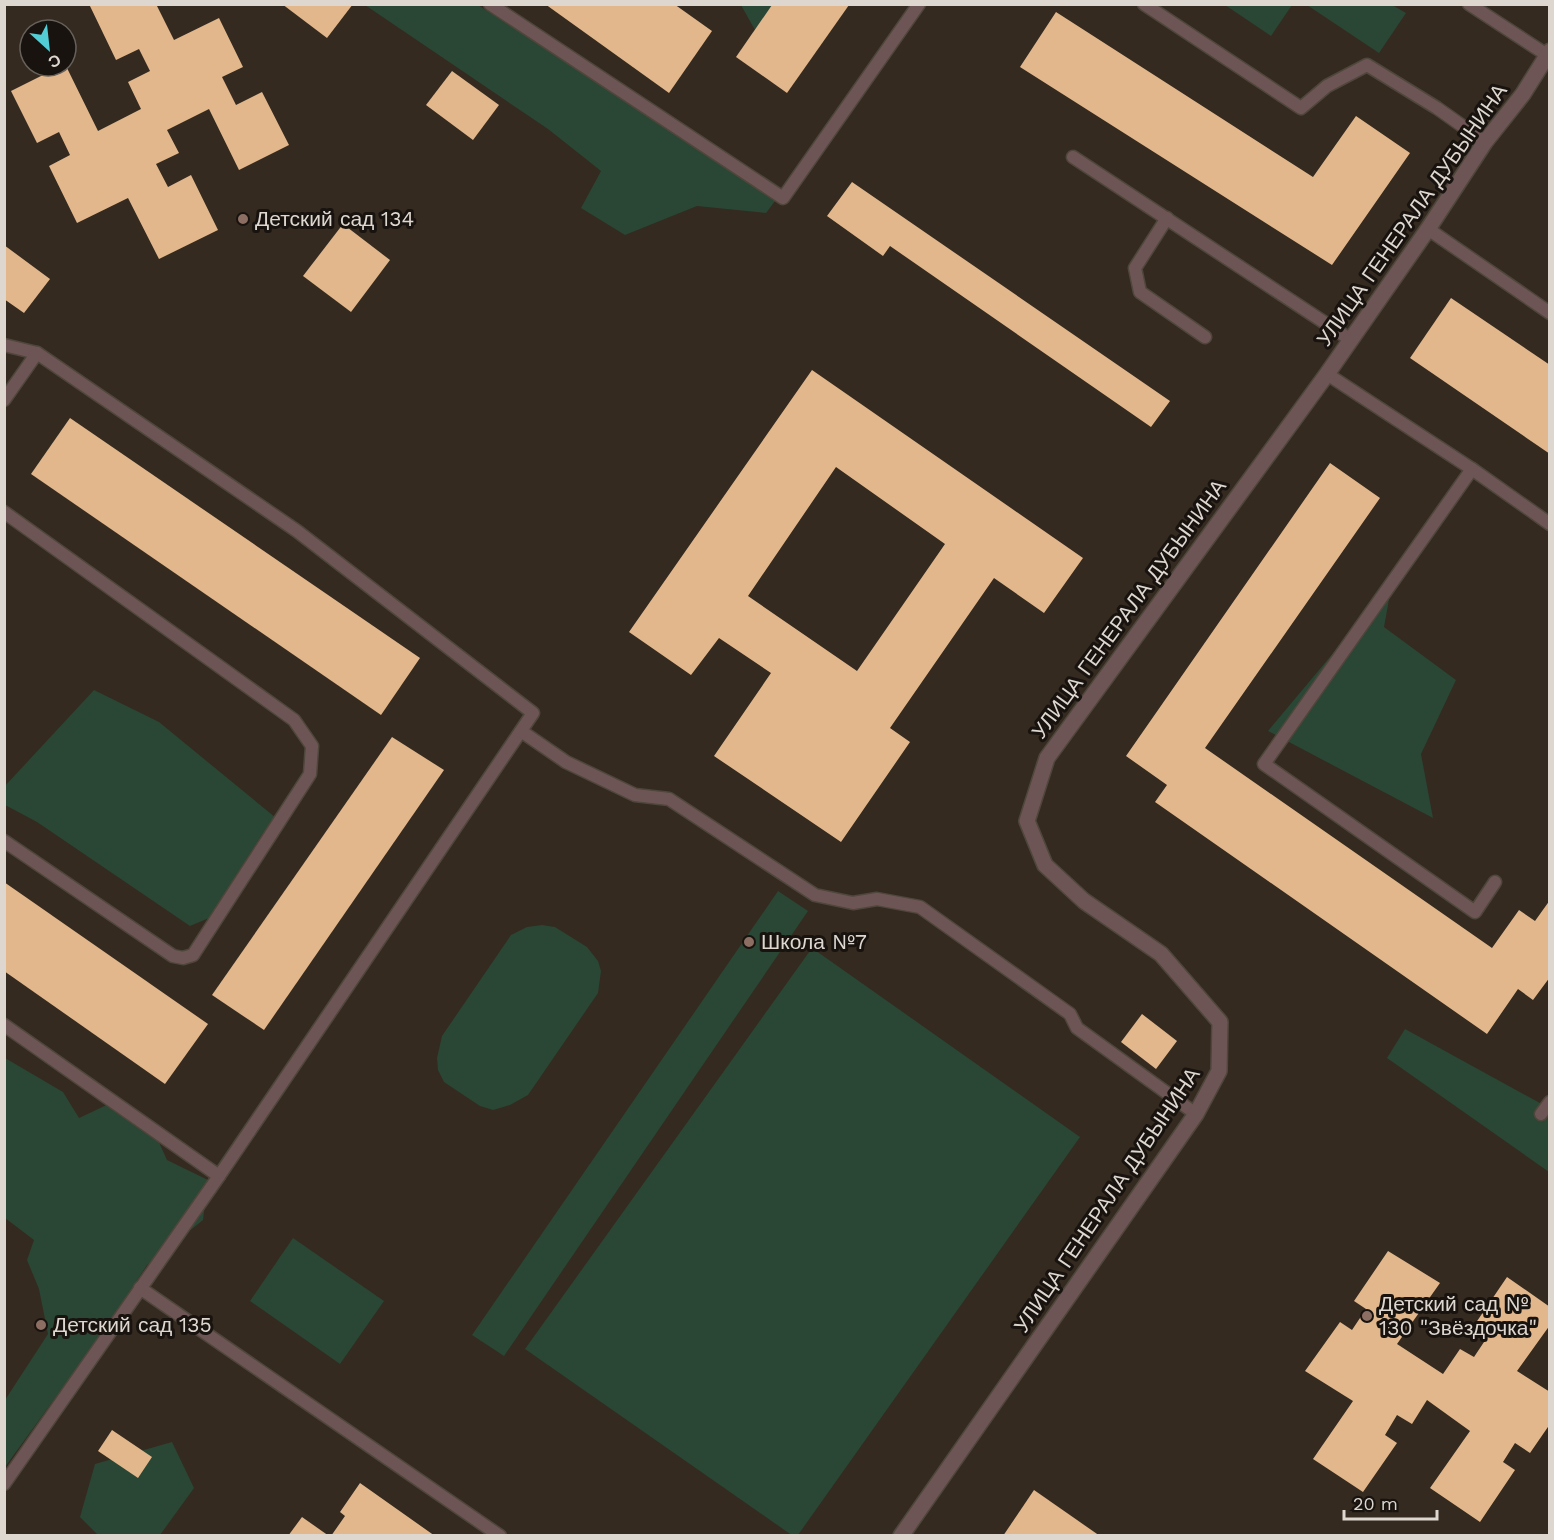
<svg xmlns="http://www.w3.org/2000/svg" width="1554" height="1540" viewBox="0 0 1554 1540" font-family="'Work Sans',sans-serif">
<rect width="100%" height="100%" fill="#342a20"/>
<!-- green -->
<g fill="#2a4635">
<polygon points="365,5 478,5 778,197 766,213 697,206 625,235 581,208 601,171 548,129"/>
<polygon points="741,5 774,5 755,30"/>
<polygon points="1225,5 1292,5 1271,36"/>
<polygon points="1307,5 1392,5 1406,13 1379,53"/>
<polygon points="1392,583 1384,627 1456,680 1421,754 1433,818 1268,731"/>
<polygon points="94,690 159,722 276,818 261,836 209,918 190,926 37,822 5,805 4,787"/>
<polygon points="778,891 808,911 504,1356 472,1335"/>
<polygon points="542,925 555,927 587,947 598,961 601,971 598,993 528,1095 510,1105 493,1110 480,1106 444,1082 438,1070 437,1058 442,1036 511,935 527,927"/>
<polygon points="812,948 1080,1137 798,1535 793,1536 525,1349"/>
<polygon points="1405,1029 1549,1108 1549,1172 1387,1058"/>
<polygon points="5,1058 63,1092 79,1118 113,1102 157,1138 167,1160 208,1180 203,1220 147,1265 106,1328 5,1467 5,1400 48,1334 39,1289 27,1260 34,1240 5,1218"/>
<polygon points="293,1238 384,1301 340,1364 250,1301"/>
<polygon points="172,1442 194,1488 160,1535 98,1535 80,1517 95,1464"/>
</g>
<!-- building -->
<g fill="#e2b78c" fill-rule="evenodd">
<polygon points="89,4 156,4 174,40 219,18 243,67 222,77 236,105 262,92 289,145 239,170 209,109 167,130 179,153 156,164 168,187 191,175 218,230 159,259 128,198 77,223 49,166 70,155 59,132 37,143 11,91 61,66 66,66 98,131 141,109 128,82 150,71 139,49 116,60"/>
<polygon points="282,4 353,4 327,38"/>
<polygon points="545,4 674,4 712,31 669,93"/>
<polygon points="772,5 849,5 787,93 736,57"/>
<polygon points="1056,12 1313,177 1356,116 1410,153 1332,265 1020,67"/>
<polygon points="452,71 499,105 473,140 426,105"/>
<polygon points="852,182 1170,401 1151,427 890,246 883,256 827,216"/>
<polygon points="343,224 390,260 351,312 303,276"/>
<polygon points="4,245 50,279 24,313 4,299"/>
<polygon points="1451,298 1550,365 1550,454 1410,358"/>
<path d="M812 370 1083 558 1044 613 994 578 890 728 910 742 841 842 714 756 771 673 719 638 691 675 629 632ZM836 467 945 544 857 671 748 596Z"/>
<polygon points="70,418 420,658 381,715 31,474"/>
<polygon points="1330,463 1380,498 1205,748 1492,948 1519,910 1535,921 1550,900 1550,977 1533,1000 1518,989 1487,1034 1155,802 1167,785 1126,756"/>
<polygon points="392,737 444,770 264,1030 212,995"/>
<polygon points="4,882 208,1024 165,1084 4,971"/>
<polygon points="1142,1014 1177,1041 1156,1069 1121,1042"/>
<polygon points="1388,1251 1440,1283 1397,1344 1443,1374 1460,1349 1474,1357 1486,1339 1471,1330 1507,1277 1550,1307 1550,1325 1517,1371 1550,1392 1550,1424 1530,1453 1515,1443 1503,1462 1515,1470 1480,1522 1430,1488 1470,1431 1427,1400 1412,1424 1397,1415 1385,1435 1397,1443 1363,1492 1313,1459 1353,1401 1305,1371 1340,1322 1352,1330 1366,1309 1354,1301"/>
<polygon points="112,1430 152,1457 138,1478 98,1451"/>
<polygon points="360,1483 435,1536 331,1536 345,1516 340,1512"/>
<polygon points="1034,1490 1100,1536 1003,1536"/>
<polygon points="302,1517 329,1536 288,1536"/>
</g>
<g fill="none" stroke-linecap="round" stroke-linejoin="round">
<!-- lane casing -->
<g stroke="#4f463c" stroke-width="15">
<g id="lane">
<polyline points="490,4 783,198 919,4"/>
<polyline points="1144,4 1301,108 1327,86 1367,65 1437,108 1485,142"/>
<polyline points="1469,4 1547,55"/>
<polyline points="1073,157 1351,340"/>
<polyline points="1167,218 1135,268 1140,292 1205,337"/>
<polyline points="1428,229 1550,313"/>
<polyline points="4,345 37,353 297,531 533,713 219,1176 4,1484"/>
<polyline points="1327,374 1472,469 1550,524"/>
<polyline points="4,400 37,353"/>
<polyline points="1472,469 1264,764 1475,912 1495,882"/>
<polyline points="4,512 294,720 312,746 310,774 193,955 183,958 173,956 4,841"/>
<polyline points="521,731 566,762 635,795 669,799 815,895 853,903 877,899 920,907 1070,1014 1077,1028 1196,1114"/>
<polyline points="4,1025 219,1176"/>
<polyline points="1541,1114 1550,1102"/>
<polyline points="140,1288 500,1536"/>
</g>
</g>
<!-- street casing -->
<g stroke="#4f463c" stroke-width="18">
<polyline id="street" points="901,1536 1196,1114 1219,1071 1220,1022 1161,954 1084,901 1045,865 1027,821 1047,758 1327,374 1428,229 1485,142 1523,94 1550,51"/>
</g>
<!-- lane -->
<use href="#lane" stroke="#6e5555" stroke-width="12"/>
<!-- street -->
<use href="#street" stroke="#6e5555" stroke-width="15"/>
</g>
<!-- markers -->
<g fill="#8d6e63" stroke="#18130f" stroke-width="2">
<circle cx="243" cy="219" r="6"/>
<circle cx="749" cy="942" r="6"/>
<circle cx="1367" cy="1316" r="6"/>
<circle cx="41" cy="1325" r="6"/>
</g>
<g text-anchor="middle" stroke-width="6" stroke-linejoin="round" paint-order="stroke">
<!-- street labels -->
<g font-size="21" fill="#ded7d0" stroke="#18130f">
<text transform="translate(1412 215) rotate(-55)" y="7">УЛИЦА ГЕНЕРАЛА ДУБЫНИНА</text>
<text transform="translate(1129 609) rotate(-54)" y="7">УЛИЦА ГЕНЕРАЛА ДУБЫНИНА</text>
<text transform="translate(1107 1200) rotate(-56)" y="7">УЛИЦА ГЕНЕРАЛА ДУБЫНИНА</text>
</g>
<!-- poi labels -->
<g font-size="21" fill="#ded7d0" stroke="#18130f" text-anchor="start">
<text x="255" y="226">Детский сад 134</text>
<text x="761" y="949">Школа №7</text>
<text x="1379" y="1311">Детский сад №<tspan x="1379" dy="24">130 "Звёздочка"</tspan></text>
<text x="53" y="1332">Детский сад 135</text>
</g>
</g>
<!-- border -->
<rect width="1554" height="1540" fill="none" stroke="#ded7d0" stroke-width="12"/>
<!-- north arrow -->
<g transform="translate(48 48) rotate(153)"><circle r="28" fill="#18130f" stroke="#67615c" stroke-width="1.5"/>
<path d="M0-4.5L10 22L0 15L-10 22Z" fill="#52ccd5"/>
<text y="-9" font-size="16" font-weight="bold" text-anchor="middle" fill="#ded7d0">С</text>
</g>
<!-- scale -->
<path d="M1344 1510v9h93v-9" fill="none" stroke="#ded7d0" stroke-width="3"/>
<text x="1353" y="1510" font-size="18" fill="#ded7d0" stroke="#18130f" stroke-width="4.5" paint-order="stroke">20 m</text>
</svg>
